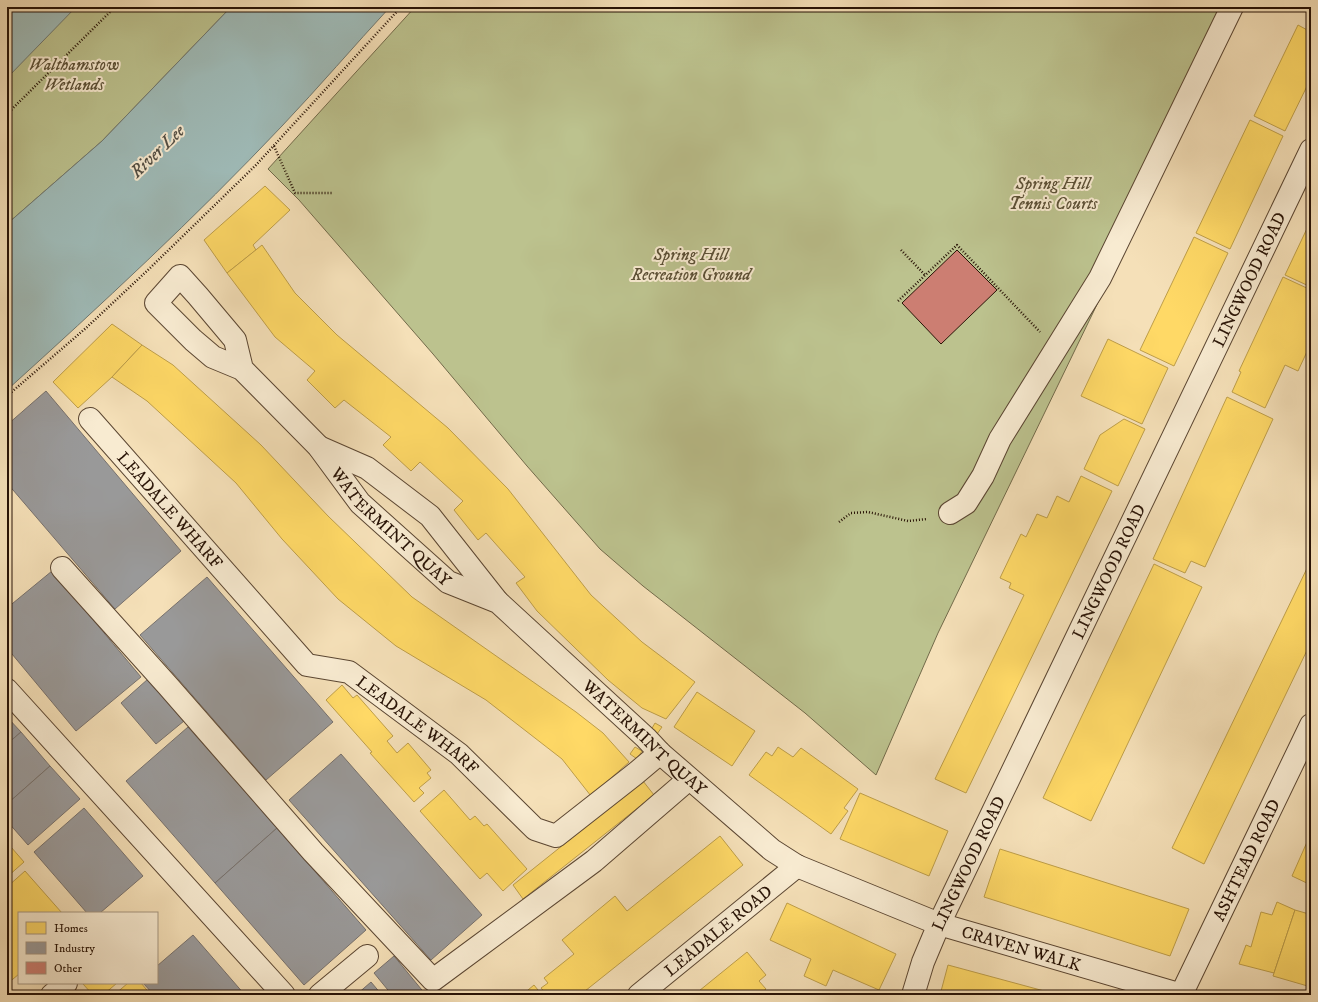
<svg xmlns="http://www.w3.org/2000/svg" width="1318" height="1002" viewBox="0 0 1318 1002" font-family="'IM FELL DW Pica',serif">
<rect width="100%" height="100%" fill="#f5e0b8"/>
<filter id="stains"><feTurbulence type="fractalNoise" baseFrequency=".005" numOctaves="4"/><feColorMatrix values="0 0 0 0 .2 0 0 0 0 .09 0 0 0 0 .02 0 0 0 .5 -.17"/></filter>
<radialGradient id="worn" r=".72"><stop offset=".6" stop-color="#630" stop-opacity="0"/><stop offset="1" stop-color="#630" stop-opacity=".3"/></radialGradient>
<!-- green -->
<g fill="#bcc28e" stroke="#726a4a">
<polygon points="7,7 231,7 102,141 7,224"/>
<polygon points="415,7 1241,7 938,633 876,775 805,713 643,586 600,549 527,466 433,354 299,200 268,169"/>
</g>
<!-- water -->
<g fill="#9fbbb8" stroke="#6f7871">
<polygon points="7,7 76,7 7,78"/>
<path d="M231 7H390C354 46 319 87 282 126 195 218 101 305 7 390V224L102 141Z"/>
</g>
<!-- homes -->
<g fill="#ffd966" stroke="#be9e49">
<polygon points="1298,25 1311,32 1311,78 1285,131 1254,116"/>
<polygon points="1250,120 1283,136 1230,249 1196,233"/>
<polygon points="265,186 290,210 253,245 256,250 227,273 204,240"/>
<polygon points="1311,220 1311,287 1285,275"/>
<polygon points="1194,237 1228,253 1174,366 1140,350"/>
<polygon points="262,245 295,293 337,335 448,428 508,489 591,595 642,642 695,682 666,719 642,708 608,680 537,611 516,583 525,577 486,533 478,540 454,510 463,501 420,462 411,471 383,445 391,437 344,400 335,408 307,380 315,371 275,337 227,273"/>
<polygon points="1283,277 1311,290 1311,343 1298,371 1285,365 1265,408 1232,392 1241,372 1239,371"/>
<polygon points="112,324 142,345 112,377 78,408 53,382"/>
<polygon points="1108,339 1168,368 1142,424 1081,396"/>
<polygon points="142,345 173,365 261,445 328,516 412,597 576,712 603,733 629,762 591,796 562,759 486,700 396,646 338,599 282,539 236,483 147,401 112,377"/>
<polygon points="1227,397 1273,419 1205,567 1191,561 1185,573 1153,559"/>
<polygon points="1124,419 1145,429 1118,486 1084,469 1100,435"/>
<polygon points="1081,476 1112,491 966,793 935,779 1024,595 1009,588 1011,583 1000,578 1021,534 1026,537 1037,514 1047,518 1057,496 1069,502"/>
<polygon points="1311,560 1311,642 1204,864 1172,848"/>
<polygon points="1154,564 1202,587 1091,821 1043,798"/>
<polygon points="342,685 353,698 357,695 393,736 387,741 397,753 408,743 431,770 427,773 431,778 419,788 424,793 414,802 370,753 372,752 326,700"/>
<polygon points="697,692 755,731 732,766 674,727"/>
<polygon points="655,723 662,727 657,734 651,730"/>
<polygon points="635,747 642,751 637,759 630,754"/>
<polygon points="778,747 793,757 801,748 858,789 844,808 848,811 831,834 749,775 766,752 772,756"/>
<polygon points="643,781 654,795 523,899 513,885"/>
<polygon points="444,790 470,820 475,816 484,826 487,824 527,869 503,891 487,873 480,879 420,811"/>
<polygon points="860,793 948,831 929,876 840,839"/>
<polygon points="1311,833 1311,885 1292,876"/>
<polygon points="720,836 743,865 580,995 547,995 541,988 548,983 544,978 574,954 562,940 615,896 627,911"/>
<polygon points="11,847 24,862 7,877 7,850"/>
<polygon points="1000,849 1189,909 1170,956 984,897"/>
<polygon points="25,871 62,913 19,913 19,974 7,984 7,887"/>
<polygon points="1277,902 1295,910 1274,973 1239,964 1246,945 1251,947 1261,912 1272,915"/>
<polygon points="787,903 896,954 879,990 833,970 826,986 804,976 811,959 770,940"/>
<polygon points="1311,908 1311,987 1273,976 1295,910 1309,914"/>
<polygon points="747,952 766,975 759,981 766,989 758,995 694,995"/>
<polygon points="948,965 1059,995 940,995"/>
<polygon points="85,983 117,983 103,995 93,995 83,984"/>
<polygon points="128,983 141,983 151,995 114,995"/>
<polygon points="534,985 542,995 522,995"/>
</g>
<!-- industry -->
<g fill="#999" stroke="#77716d">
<polygon points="46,391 181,551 115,609 7,483 7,425"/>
<polygon points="52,571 141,677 76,731 7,648 7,608"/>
<polygon points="207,577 333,722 266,780 140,635"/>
<polygon points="148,679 184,721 156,744 121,703"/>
<polygon points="7,717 21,732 7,744"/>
<polygon points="188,727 277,828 215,883 126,781"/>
<polygon points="21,732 50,766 7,804 7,744"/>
<polygon points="341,754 482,915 431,960 289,800"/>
<polygon points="50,766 80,799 28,845 7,821 7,804"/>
<polygon points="84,808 143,876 100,913 87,913 34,852"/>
<polygon points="277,828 366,930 304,985 215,883"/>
<polygon points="193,935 245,995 154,995 143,983 157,983 157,966"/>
<polygon points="394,956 426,995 392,995 374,973"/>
<polygon points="371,982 382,995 356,995"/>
</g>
<!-- building -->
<polygon fill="#cc7e72" stroke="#281306" points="957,250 997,290 941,344 902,303"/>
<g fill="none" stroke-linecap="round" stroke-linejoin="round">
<!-- minor casing -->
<g stroke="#5b4632" stroke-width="24">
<g id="minor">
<path id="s1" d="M242 369 235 340 198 296 180 276 156 303 193 340 213 357 242 369 318 446 360 503 448 582 498 602 646 738 660 753 772 850 797 866 939 924 1182 995"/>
<path id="s2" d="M90 419 307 665 349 672 459 754 535 829 556 836 635 774 660 753"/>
<polyline points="319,447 367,468 430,516 497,601"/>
<polyline points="950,513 966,503 983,476 1000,439 1100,278 1232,7"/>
<polyline points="62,568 168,686 313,852 433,980 594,861 689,779"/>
<polyline points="7,690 284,995"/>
<polyline points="52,995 66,983"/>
<polyline points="320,995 367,956"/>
<path id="s3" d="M639 995 797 866"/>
<path id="s4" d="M913 995 923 962 939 924 1311 150"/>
<path id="s5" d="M1181 995 1311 725"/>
</g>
</g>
<!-- path -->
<g stroke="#281306" stroke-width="2.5" stroke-dasharray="1 2" stroke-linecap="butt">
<polyline points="7,114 115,7"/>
<polyline points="274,146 295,193 332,193"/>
<polyline points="901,250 925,275"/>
<polyline points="898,301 957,245 1040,332"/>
<polyline points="7,396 86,328 149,269 256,165 401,7"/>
<polyline points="839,522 851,513 868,512 908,521 927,519"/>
</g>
<!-- minor -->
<use href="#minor" stroke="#f8ebd1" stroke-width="22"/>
</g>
<g text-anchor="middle" stroke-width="4" stroke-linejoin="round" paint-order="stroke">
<!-- park labels -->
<g font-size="17" font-style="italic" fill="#5c5036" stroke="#f8ebd1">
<text x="74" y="70">Walthamstow<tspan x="74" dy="20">Wetlands</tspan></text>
<text x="1053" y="189">Spring Hill<tspan x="1053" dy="20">Tennis Courts</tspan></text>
<text x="691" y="260">Spring Hill<tspan x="691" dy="20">Recreation Ground</tspan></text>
</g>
<!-- street labels -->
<g font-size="17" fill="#281306" stroke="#f8ebd1">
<text dy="6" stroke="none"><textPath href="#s4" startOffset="791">LINGWOOD ROAD</textPath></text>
<text dy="6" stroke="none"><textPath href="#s2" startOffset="121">LEADALE WHARF</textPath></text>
<text dy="6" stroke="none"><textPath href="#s1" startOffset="478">WATERMINT QUAY</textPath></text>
<text dy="6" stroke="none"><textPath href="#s4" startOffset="467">LINGWOOD ROAD</textPath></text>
<text dy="6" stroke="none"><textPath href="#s2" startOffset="457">LEADALE WHARF</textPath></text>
<text dy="6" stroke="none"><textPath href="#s1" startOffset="811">WATERMINT QUAY</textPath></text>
<text dy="6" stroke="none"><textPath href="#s5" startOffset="150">ASHTEAD ROAD</textPath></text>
<text dy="6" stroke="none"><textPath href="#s4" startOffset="143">LINGWOOD ROAD</textPath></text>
<text dy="6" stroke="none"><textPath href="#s3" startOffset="102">LEADALE ROAD</textPath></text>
<text dy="6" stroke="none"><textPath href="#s1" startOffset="1250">CRAVEN WALK</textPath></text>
</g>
<!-- water labels -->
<g font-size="18" font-style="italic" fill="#524e44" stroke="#f8ebd1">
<text transform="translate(157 151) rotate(-44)" y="6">River Lee</text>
</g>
</g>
<!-- margin -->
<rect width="1318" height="1002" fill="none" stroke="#f5e0b8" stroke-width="24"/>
<rect x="8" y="8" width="1302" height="986" fill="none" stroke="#281306" stroke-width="2"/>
<rect x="12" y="12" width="1294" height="978" fill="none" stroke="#281306"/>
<!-- legend -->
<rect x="18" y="912" width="140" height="72" fill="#f8ebd1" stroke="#a59580"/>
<rect x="26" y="922" width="20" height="12" fill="#ffd966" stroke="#a59580"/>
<text x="54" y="932" font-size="12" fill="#281306">Homes</text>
<rect x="26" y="942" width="20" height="12" fill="#999999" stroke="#a59580"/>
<text x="54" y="952" font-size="12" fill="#281306">Industry</text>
<rect x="26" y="962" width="20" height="12" fill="#cc7e72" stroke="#a59580"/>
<text x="54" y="972" font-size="12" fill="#281306">Other</text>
<rect width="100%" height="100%" filter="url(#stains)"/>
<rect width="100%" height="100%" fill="url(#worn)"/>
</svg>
